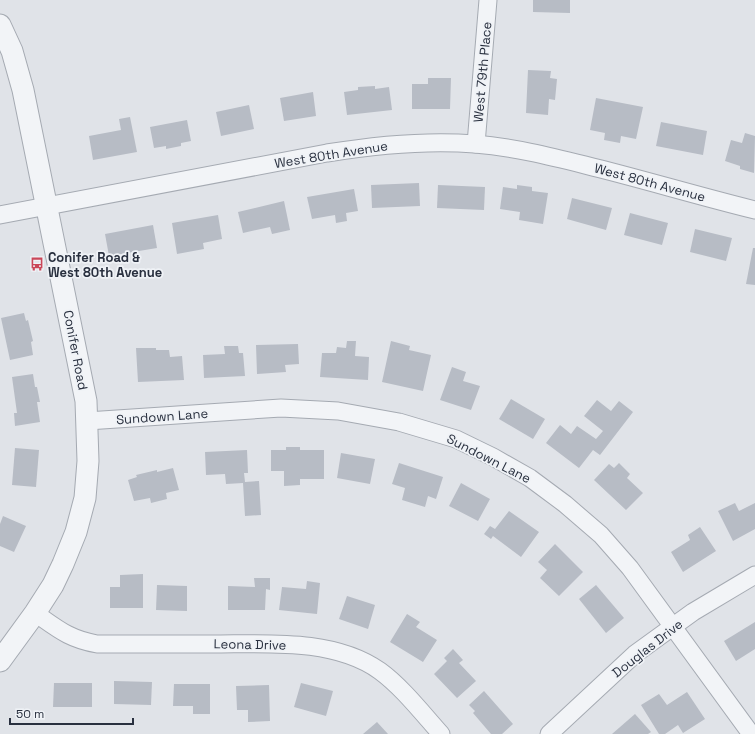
<svg xmlns="http://www.w3.org/2000/svg" width="755" height="734" viewBox="0 0 755 734" font-family="'Space Grotesk',sans-serif">
<rect width="100%" height="100%" fill="#e0e3e8"/>
<!-- building -->
<g fill="#b7bcc5">
<polygon points="533,0 570,0 570,13 533,12"/>
<polygon points="528,70 551,71 550,78 557,79 555,100 549,99 548,115 526,113"/>
<polygon points="428,78 451,78 450,109 412,109 412,84 428,84"/>
<polygon points="375,86 375,89 389,87 392,110 347,115 344,92 358,90 358,87"/>
<polygon points="313,92 316,116 284,121 280,98"/>
<polygon points="596,98 643,107 636,139 621,136 620,143 604,140 605,133 590,130"/>
<polygon points="249,105 254,129 221,136 216,112"/>
<polygon points="130,117 137,152 93,160 89,136 121,130 119,119"/>
<polygon points="187,120 191,141 181,143 181,146 166,149 166,146 154,148 150,127"/>
<polygon points="661,122 707,131 703,155 656,146"/>
<polygon points="745,133 755,136 754,173 740,169 740,166 725,161 731,140 742,143"/>
<polygon points="419,183 420,206 372,208 371,185"/>
<polygon points="438,185 485,187 484,210 437,208"/>
<polygon points="517,185 532,187 532,191 548,193 543,224 519,220 520,212 500,209 503,187 517,189"/>
<polygon points="354,189 358,211 346,213 347,221 336,223 335,215 312,219 307,197"/>
<polygon points="572,198 612,208 606,230 567,219"/>
<polygon points="284,201 290,230 272,234 270,227 243,233 238,212"/>
<polygon points="630,213 668,223 662,245 624,235"/>
<polygon points="218,215 222,239 203,243 204,249 177,254 172,223"/>
<polygon points="153,225 157,248 109,256 105,234"/>
<polygon points="695,229 732,238 726,261 690,252"/>
<polygon points="753,248 755,248 755,285 746,284"/>
<polygon points="24,313 26,321 28,320 33,341 31,342 33,355 10,360 1,318"/>
<polygon points="347,341 356,341 355,356 369,357 368,380 320,377 322,353 336,353 337,347 346,348"/>
<polygon points="391,341 410,346 409,350 431,355 423,391 382,382"/>
<polygon points="298,344 299,364 285,365 286,372 257,374 256,345"/>
<polygon points="224,346 238,346 239,353 243,353 245,376 204,378 203,355 225,354"/>
<polygon points="136,348 156,348 156,350 169,350 170,357 182,356 184,380 138,382"/>
<polygon points="452,367 466,372 463,381 480,386 471,410 440,400"/>
<polygon points="33,374 35,387 37,387 40,402 37,402 40,422 15,426 14,413 17,413 12,377"/>
<polygon points="511,399 545,419 533,439 499,419"/>
<polygon points="597,400 611,411 619,401 633,412 600,455 593,450 579,468 546,443 560,425 571,434 577,426 596,439 603,431 584,416"/>
<polygon points="286,447 300,447 300,450 324,450 324,479 300,479 300,485 284,486 284,471 271,471 271,450 286,450"/>
<polygon points="15,448 39,450 36,487 12,485"/>
<polygon points="247,450 248,473 244,473 245,482 259,481 261,515 245,516 243,483 226,484 225,474 206,475 205,452"/>
<polygon points="341,453 375,459 370,484 337,478"/>
<polygon points="399,463 443,477 436,499 428,496 425,507 402,500 405,488 392,484"/>
<polygon points="619,463 630,474 627,478 643,493 626,510 594,480 609,464 614,468"/>
<polygon points="173,468 179,490 166,493 167,499 151,503 150,498 134,501 128,480 137,477 136,475 157,470 157,472"/>
<polygon points="461,483 490,499 478,521 449,506"/>
<polygon points="735,503 739,511 755,503 755,529 733,541 718,511"/>
<polygon points="509,511 539,532 521,557 493,536 491,539 484,534 490,526 495,529"/>
<polygon points="3,516 26,526 14,552 0,546 0,524"/>
<polygon points="700,527 716,551 683,572 671,552 690,540 688,535"/>
<polygon points="555,544 583,572 559,596 540,578 547,570 538,562"/>
<polygon points="143,574 143,608 110,608 110,587 120,587 120,575"/>
<polygon points="254,578 270,578 270,590 266,589 265,610 228,610 228,586 255,587"/>
<polygon points="307,581 320,583 317,614 279,610 282,587 306,589"/>
<polygon points="157,585 187,586 187,611 156,610"/>
<polygon points="596,585 624,618 606,633 579,599"/>
<polygon points="347,596 375,605 368,629 339,619"/>
<polygon points="407,614 420,622 416,627 437,640 423,662 390,642"/>
<polygon points="755,622 755,649 736,661 724,641"/>
<polygon points="453,649 463,660 459,663 476,681 457,698 434,674 447,661 444,658"/>
<polygon points="114,681 152,682 151,705 114,704"/>
<polygon points="54,683 92,683 92,707 53,707"/>
<polygon points="301,683 333,691 326,716 294,707"/>
<polygon points="174,684 210,684 210,714 193,714 193,706 173,706"/>
<polygon points="269,685 270,721 248,722 248,710 237,710 236,686"/>
<polygon points="484,691 513,724 502,734 491,734 473,713 475,711 469,705"/>
<polygon points="687,692 705,719 683,733 678,725 665,734 659,734 641,705 659,694 667,705"/>
<polygon points="635,714 651,732 648,734 612,734"/>
<polygon points="377,722 388,734 363,734"/>
</g>
<g fill="none" stroke-linecap="round" stroke-linejoin="round">
<!-- minor casing -->
<g stroke="#a5aab2" stroke-width="19">
<g id="minor">
<polyline points="476,144 488,0"/>
<path d="M0 215 327 153C376 145 426 140 475 144 512 147 549 156 585 165 642 179 698 196 755 210"/>
<polyline points="87,421 281,408 338,411 399,422 456,439 493,457 530,478 565,504 601,535 630,568 751,734"/>
<path d="M35 613C58 629 69 639 97 644 136 644 174 644 212 644 266 644 334 638 380 671 402 687 423 714 441 734"/>
<polyline points="549,734 635,654 693,612 755,575"/>
</g>
</g>
<!-- tertiary casing -->
<g stroke="#a5aab2" stroke-width="23">
<polyline id="tertiary" points="0,25 12,51 23,90 86,401 88,461 85,498 76,532 63,564 53,585 35,613 0,661"/>
</g>
<!-- minor -->
<use href="#minor" stroke="#f2f4f7" stroke-width="17"/>
<!-- tertiary -->
<use href="#tertiary" stroke="#f2f4f7" stroke-width="21"/>
</g>
<!-- icons -->
<defs>
<g id="bus-bare" transform="scale(1.08)"><path d="M-5-6H5V4H4V6H2V4H-2V6H-4V4H-5ZM-3.5-4V0h7V-4ZM-3.5 1.2v1.5H-2V1.2ZM2 1.2v1.5H3.5V1.2Z" fill="#ca4759" stroke="#eff2f6" stroke-width="2.5" paint-order="stroke"/></g>
</defs>
<g fill-rule="evenodd">
<use href="#bus-bare" x="37" y="264"/>
</g>
<g text-anchor="middle" stroke-width="3.5" stroke-linejoin="round" paint-order="stroke">
<!-- street labels -->
<g font-size="13" fill="#29303f" stroke="#eff2f6">
<text transform="translate(482 72) rotate(-85)" y="5">West 79th Place</text>
<text transform="translate(331 154) rotate(-9)" y="5">West 80th Avenue</text>
<text transform="translate(650 182) rotate(15)" y="5">West 80th Avenue</text>
<text transform="translate(76 350) rotate(79)" y="5">Conifer Road</text>
<text transform="translate(162 416) rotate(-4)" y="5">Sundown Lane</text>
<text transform="translate(489 458) rotate(27)" y="5">Sundown Lane</text>
<text transform="translate(250 644) rotate(1)" y="5">Leona Drive</text>
<text transform="translate(647 648) rotate(-38)" y="5">Douglas Drive</text>
</g>
<!-- poi labels -->
<g font-size="13" font-weight="bold" fill="#29303f" stroke="#eff2f6" text-anchor="start">
<text x="48" y="262">Conifer Road &amp;<tspan x="48" dy="15">West 80th Avenue</tspan></text>
</g>
</g>
<!-- scale -->
<path d="M10 718v6h123v-6" fill="none" stroke="#29303f" stroke-width="2"/>
<text x="16" y="718" font-size="12" fill="#29303f" stroke="#eff2f6" stroke-width="3" paint-order="stroke">50 m</text>
</svg>
